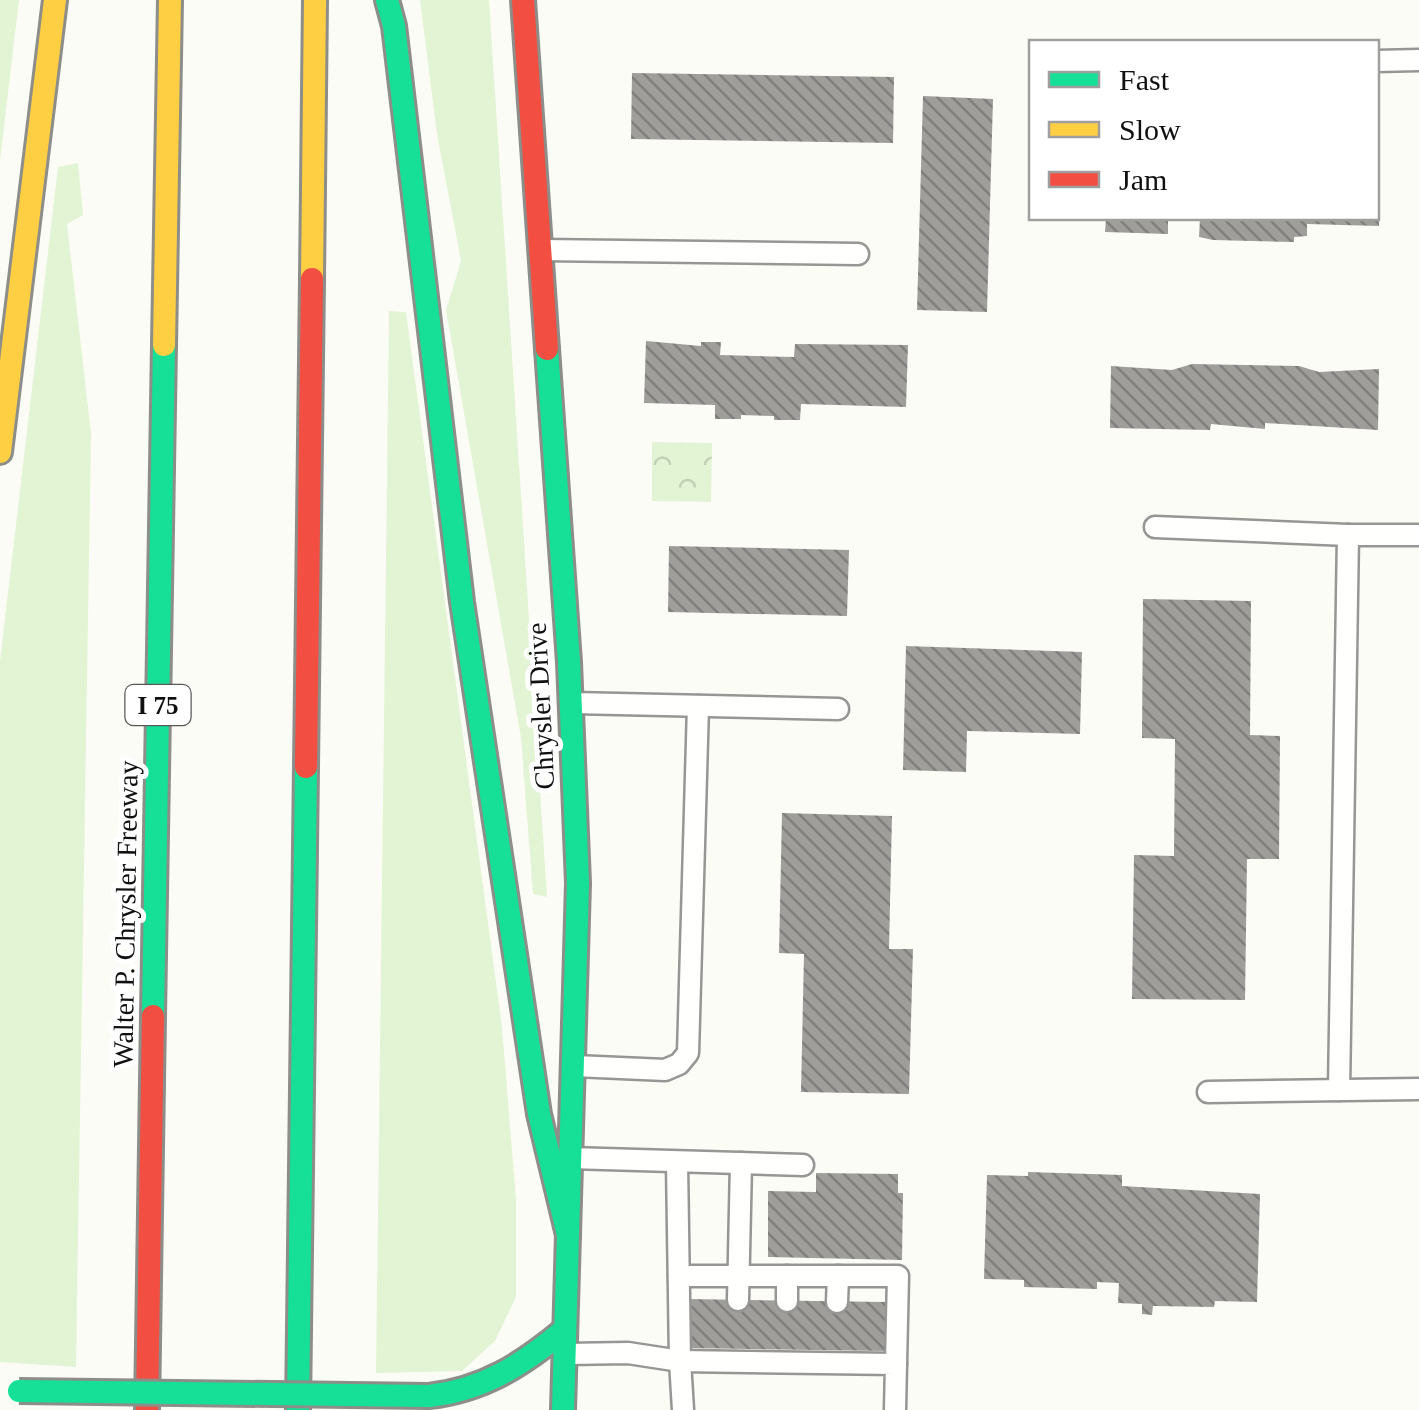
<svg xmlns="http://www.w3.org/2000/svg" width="1419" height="1410" viewBox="0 0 1419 1410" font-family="'Times New Roman',serif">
<defs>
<pattern id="park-crowns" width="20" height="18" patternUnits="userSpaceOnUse" patternTransform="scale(2.5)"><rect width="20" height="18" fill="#e3f4d4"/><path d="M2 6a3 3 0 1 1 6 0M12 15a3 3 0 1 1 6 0" fill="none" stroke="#c2d0b5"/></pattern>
<pattern id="building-back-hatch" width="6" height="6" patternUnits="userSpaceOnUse" patternTransform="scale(2.5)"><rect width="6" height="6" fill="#a09e9b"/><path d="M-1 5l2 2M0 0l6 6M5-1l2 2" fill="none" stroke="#817f7d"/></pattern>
</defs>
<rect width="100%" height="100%" fill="#fcfcf6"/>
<!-- grass -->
<g fill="#e3f4d4">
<polygon points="0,0 19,0 0,161"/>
<polygon points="420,0 489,0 547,897 533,894 521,738 446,310 461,261 437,134"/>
<polygon points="78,163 83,215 67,224 91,433 76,1367 0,1362 0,661 58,167"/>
<polygon points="389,311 406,312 502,1027 516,1200 516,1297 495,1341 462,1371 376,1373"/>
</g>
<!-- park -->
<polygon fill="url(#park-crowns)" points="652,442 712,443 711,502 652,501"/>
<!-- building -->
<g fill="url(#building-back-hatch)">
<polygon points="632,73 894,77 893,143 631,139"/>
<polygon points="923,96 993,99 987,312 917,310"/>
<polygon points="1106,218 1168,218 1168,234 1105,232"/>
<polygon points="1200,218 1379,218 1379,226 1307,224 1307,236 1294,237 1294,242 1213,240 1199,237"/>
<polygon points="646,341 701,346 701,342 721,342 720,355 794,357 795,344 908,345 906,407 801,404 800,420 774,420 774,416 741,415 741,419 715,419 715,405 644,403"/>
<polygon points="1192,364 1299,366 1319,372 1379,369 1378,430 1265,423 1265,429 1211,424 1210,430 1110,428 1111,366 1172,370"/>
<polygon points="669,546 849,550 847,616 668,612"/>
<polygon points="1143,599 1251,601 1250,735 1280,736 1279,859 1247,859 1245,1000 1132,999 1134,855 1174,856 1175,739 1142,738"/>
<polygon points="906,646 1082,652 1080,734 967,731 966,772 903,770"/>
<polygon points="782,813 892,816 889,949 913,949 909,1094 801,1092 804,954 779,953"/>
<polygon points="1028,1172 1122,1175 1122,1186 1260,1194 1257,1302 1215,1301 1214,1307 1153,1306 1152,1315 1142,1314 1142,1304 1118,1303 1119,1283 1097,1282 1097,1289 1024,1287 1024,1280 984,1279 987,1175 1028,1176"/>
<polygon points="816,1173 898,1174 898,1193 903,1193 902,1260 768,1257 768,1191 816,1192"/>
<polygon points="687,1299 886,1302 886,1351 686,1348"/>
</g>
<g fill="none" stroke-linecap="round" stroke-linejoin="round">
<!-- lane casing -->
<g stroke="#969694" stroke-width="25">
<g id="lane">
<polyline points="1376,61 1419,60"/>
<polyline points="541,250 858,254"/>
<polyline points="1155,527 1348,535"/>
<polyline points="573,703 838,709"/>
<polyline points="575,1066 665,1070 679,1064 688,1053 698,706"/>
<polyline points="1339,1090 1348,535 1419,535"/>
<polyline points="1208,1092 1419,1089"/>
<polyline points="570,1158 803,1165"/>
<polyline points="679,1276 898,1276 896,1364"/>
<polyline points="738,1300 741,1163"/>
<polyline points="787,1301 787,1276"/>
<polyline points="837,1302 838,1276"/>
<polyline points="566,1354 628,1353 680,1361 677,1163"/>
<polyline points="683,1410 680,1361 896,1364 895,1410"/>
</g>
</g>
<!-- fast casing -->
<g stroke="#8d8d8a" stroke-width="28">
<g id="fast">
<polyline points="387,0 394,26 462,602 539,1114 568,1235"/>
<polyline points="547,349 569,662 578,883 563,1410"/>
<polyline points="153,1016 164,345"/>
<path d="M429 1396C483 1390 522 1365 563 1331"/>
<polyline points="298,1410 306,767"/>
</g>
</g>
<!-- slow casing -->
<g stroke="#8d8d8a" stroke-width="28">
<g id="slow">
<polyline points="312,279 315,0"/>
<polyline points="164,345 170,0"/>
<polyline points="0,452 55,0"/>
</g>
</g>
<!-- jam casing -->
<g stroke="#8d8d8a" stroke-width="28">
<g id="jam">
<polyline points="523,0 547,349"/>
<polyline points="306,767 312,279"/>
<polyline points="147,1410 153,1016"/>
</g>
</g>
<!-- lane -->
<use href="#lane" stroke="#fffffe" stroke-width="20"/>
<!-- fast -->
<use href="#fast" stroke="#16e098" stroke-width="22"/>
<!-- slow -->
<use href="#slow" stroke="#ffcf43" stroke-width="22"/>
<!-- jam -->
<use href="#jam" stroke="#f24e42" stroke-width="22"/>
<!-- fast-bridge casing -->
<g stroke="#8d8d8a" stroke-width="28" stroke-linecap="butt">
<polyline id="fast-bridge" points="19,1391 429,1396"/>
</g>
<!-- fast-bridge -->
<use href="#fast-bridge" stroke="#16e098" stroke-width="22"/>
</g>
<g text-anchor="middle" stroke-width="10" stroke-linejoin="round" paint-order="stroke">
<!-- shield labels -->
<rect fill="#fff" stroke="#585858" stroke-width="2.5" x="125.5" y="685" width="65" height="40" rx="8"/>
<g font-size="25" font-weight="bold" fill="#101010">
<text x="158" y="714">I 75</text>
</g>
<!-- street labels -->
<g font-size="28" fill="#101010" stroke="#fff">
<text transform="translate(540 706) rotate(-93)" y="10">Chrysler Drive</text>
<text transform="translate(125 914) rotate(-89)" y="10">Walter P. Chrysler Freeway</text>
</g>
</g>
<!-- legend -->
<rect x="1029" y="40" width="350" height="180" fill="#ffffff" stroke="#9f9f9f" stroke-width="2.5"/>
<rect x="1049" y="72" width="50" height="15" fill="#16e098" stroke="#9f9f9f" stroke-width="2.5"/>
<text x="1119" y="90" font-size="30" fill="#101010">Fast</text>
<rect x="1049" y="122" width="50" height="15" fill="#ffcf43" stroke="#9f9f9f" stroke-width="2.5"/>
<text x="1119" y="140" font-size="30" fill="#101010">Slow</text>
<rect x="1049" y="172" width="50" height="15" fill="#f24e42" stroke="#9f9f9f" stroke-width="2.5"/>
<text x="1119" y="190" font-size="30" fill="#101010">Jam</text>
</svg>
